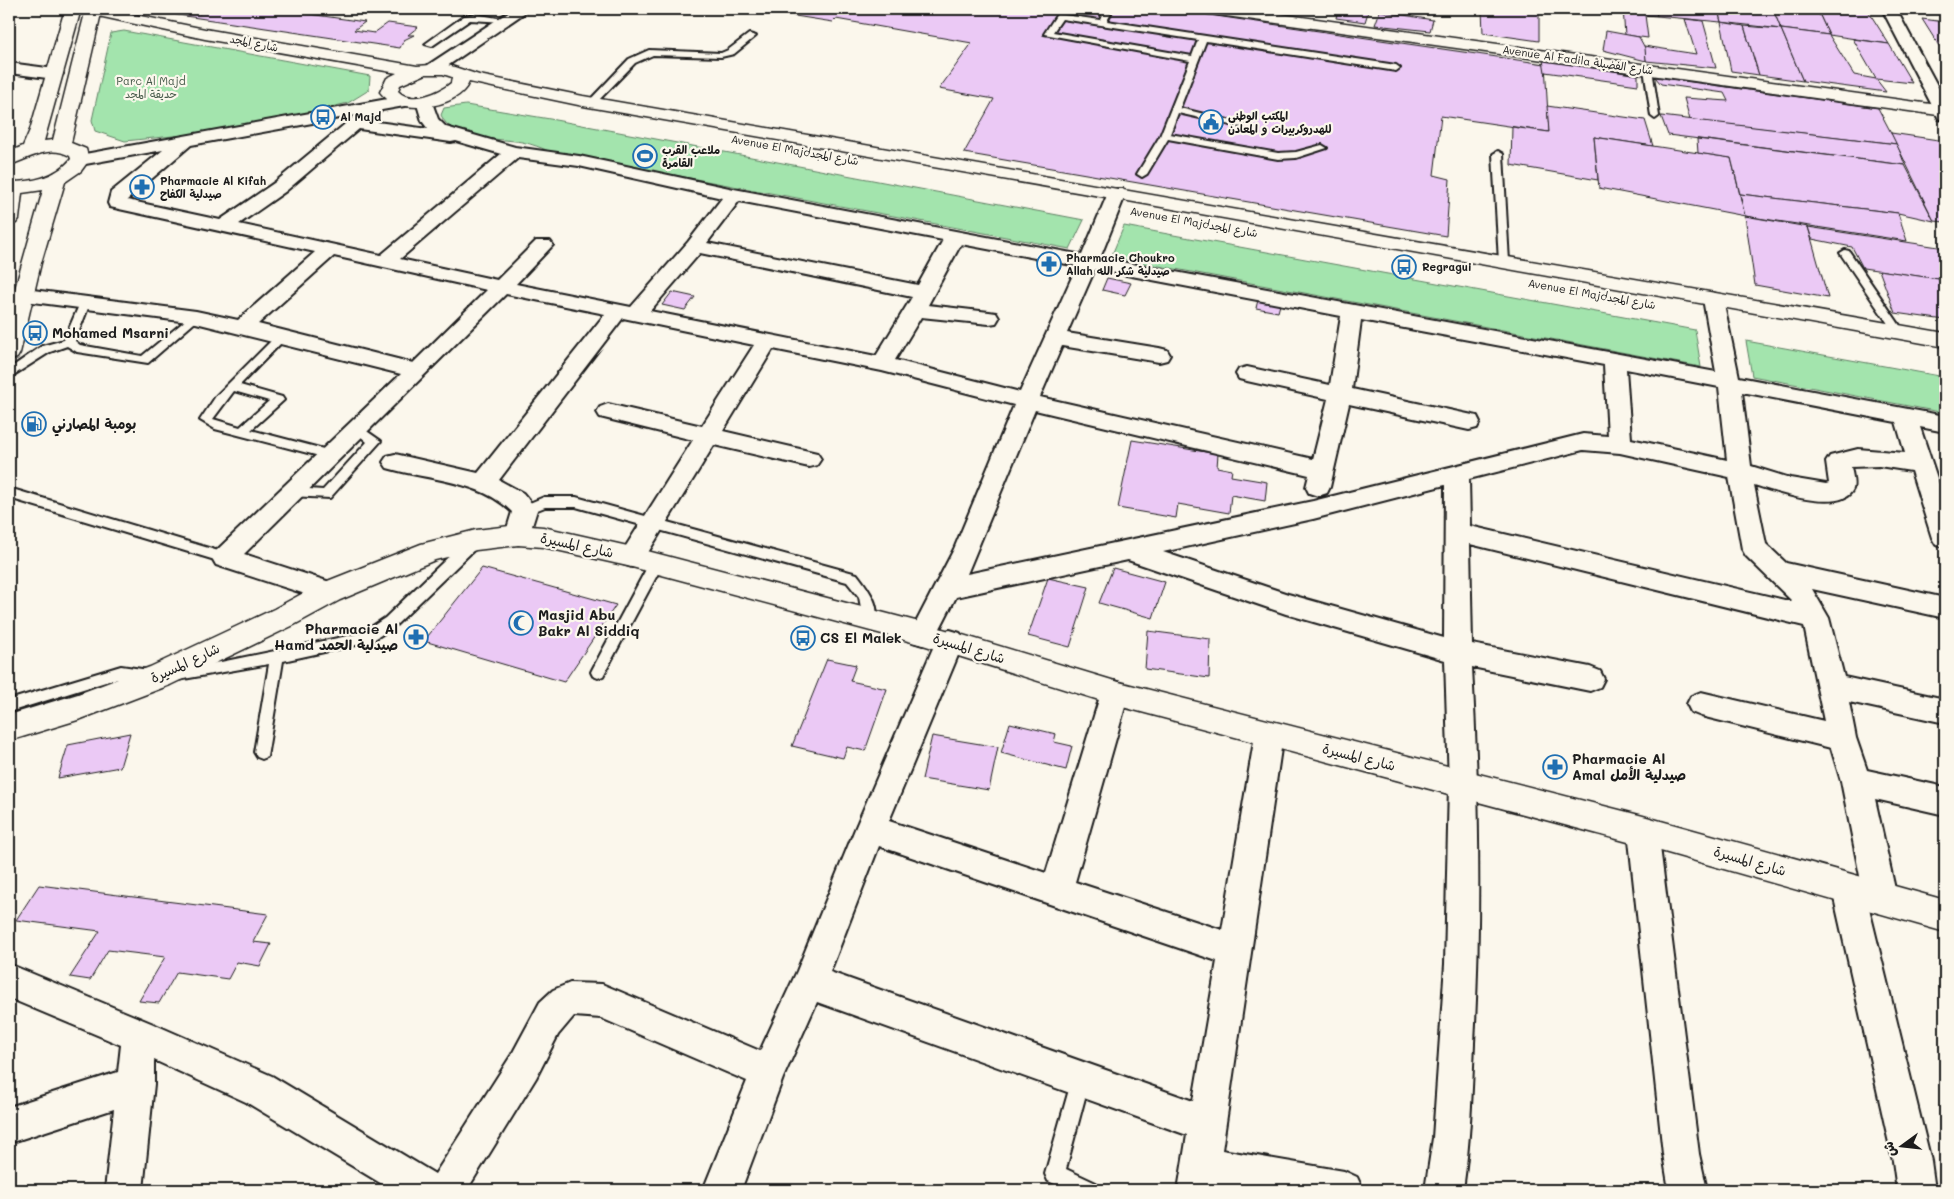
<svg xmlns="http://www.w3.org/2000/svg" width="1954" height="1199" viewBox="0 0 1954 1199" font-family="Mali,'Playpen Sans Arabic',sans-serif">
<rect width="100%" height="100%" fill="#fbf7ec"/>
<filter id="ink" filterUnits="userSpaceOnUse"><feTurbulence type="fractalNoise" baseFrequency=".02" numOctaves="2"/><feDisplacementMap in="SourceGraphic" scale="10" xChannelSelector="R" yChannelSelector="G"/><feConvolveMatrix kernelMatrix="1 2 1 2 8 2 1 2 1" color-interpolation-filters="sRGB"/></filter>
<g filter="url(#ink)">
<!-- green -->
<g fill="#a3e4ad" stroke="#608064">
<polygon points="124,31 370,76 369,90 348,103 294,116 202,133 125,141 95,131 92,120 110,38 111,33"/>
<path d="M466 105 550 119 1084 220 1070 249 551 152C542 148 532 144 522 142 499 138 451 141 441 115L444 108Z"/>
<polygon points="1124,226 1695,330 1701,367 1111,257"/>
<polygon points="1746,341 1945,377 1945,413 1752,376"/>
</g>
<!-- building -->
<g fill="#ebc9f5" stroke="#1c1c1c">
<polygon points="138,9 201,9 199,14 207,9 274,9 365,22 354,30 374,33 388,23 418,27 408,35 414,35 404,40 400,48"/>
<polygon points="751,9 1168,9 1545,64 1549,132 1441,116 1434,175 1450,179 1446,236 964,153 994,99 939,89 972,43 836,19 833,22"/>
<polygon points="1338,9 1369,9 1365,22 1336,18"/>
<polygon points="1400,9 1430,9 1431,14"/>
<polygon points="1482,9 1539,9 1539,41 1483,33"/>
<polygon points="1623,9 1656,9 1657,16 1645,15 1648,38 1625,35"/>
<polygon points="1656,9 1718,9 1721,22 1657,16"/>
<polygon points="1718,9 1773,9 1781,29 1721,22"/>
<polygon points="1773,9 1817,9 1829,35 1781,29"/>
<polygon points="1817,9 1867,9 1889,44 1829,35"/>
<polygon points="1380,11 1433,20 1430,31 1375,25"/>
<polygon points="1685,19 1703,21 1716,68 1646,61 1644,46 1696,54"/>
<polygon points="1922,19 1945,22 1945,47 1939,46"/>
<polygon points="1721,22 1744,26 1759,75 1731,71"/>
<polygon points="1744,26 1781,29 1803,81 1759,75"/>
<polygon points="1781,29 1829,35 1854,75 1876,79 1886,92 1803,81"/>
<polygon points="1606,31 1639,37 1645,48 1646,61 1603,50"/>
<polygon points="1853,39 1889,44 1912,83 1876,79"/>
<polygon points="1543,60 1638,75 1638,85 1545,72"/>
<polygon points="1655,77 1878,108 1897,144 1690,120 1684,98 1728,101 1724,93 1661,84"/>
<polygon points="1547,106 1645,120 1653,146 1594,137 1598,180 1511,165 1512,127 1549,132"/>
<polygon points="1661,116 1897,144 1905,165 1668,135"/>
<polygon points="1891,133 1945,141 1945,222 1934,221"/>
<polygon points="1594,137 1731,158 1745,216 1599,188"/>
<polygon points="1697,139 1905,165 1934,221 1898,213 1740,194 1731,158 1698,153"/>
<polygon points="1740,194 1898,213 1907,241 1745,216"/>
<polygon points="1745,216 1808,227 1828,298 1755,285"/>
<polygon points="1808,227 1945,248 1945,280 1863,268 1852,247 1812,239"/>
<polygon points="1879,270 1945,280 1945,320 1895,313"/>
<polygon points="1107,278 1131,283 1125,295 1102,290"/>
<polygon points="672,292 695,297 685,310 662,305"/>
<polygon points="1259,296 1281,301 1278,312 1256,308"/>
<polygon points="1132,440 1218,454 1217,467 1232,470 1231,476 1267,482 1265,501 1231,495 1229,513 1178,504 1176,518 1118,508"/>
<polygon points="482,568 616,605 564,682 424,641"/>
<polygon points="1113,568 1165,582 1153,618 1099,603"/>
<polygon points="1048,578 1089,587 1070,647 1028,636"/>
<polygon points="1148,631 1210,639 1209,678 1145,669"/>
<polygon points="827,659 856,665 850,681 887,689 865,751 847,747 843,758 792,746"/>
<polygon points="1010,723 1056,734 1054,742 1072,746 1066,770 1001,753"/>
<polygon points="130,733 120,767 58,778 68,745"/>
<polygon points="932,736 998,747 989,790 922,779"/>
<polygon points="39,885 268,914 253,942 271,944 260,966 237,962 228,979 177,972 159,1003 139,1001 165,957 108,950 90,980 70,977 100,931 16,920"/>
</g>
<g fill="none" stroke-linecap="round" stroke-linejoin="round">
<!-- lane casing -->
<g stroke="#1c1c1c" stroke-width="4">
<g id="lane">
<path d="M1105 9H1113L1107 21 1396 65 1400 68 1396 71 1206 41 1180 108 1244 124 1240 127 1178 113 1170 134 1278 153 1296 152 1322 145 1327 148 1296 158 1278 159 1168 139 1147 174 1142 177 1137 174 1160 136 1190 61 1044 34 1057 14 1100 20ZM1062 19 1198 40 1192 56 1053 32Z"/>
<polygon points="475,14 509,20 505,22 470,20 432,46 425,44 464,16"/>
<polygon points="749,34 756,36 734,54 721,57 653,55 635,63 595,104 588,102 629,59 649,50 721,53 728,50"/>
<polygon points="1648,66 1652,69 1659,116 1655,119 1651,116 1644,69"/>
<polygon points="1498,151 1503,154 1509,262 1504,265 1499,262 1493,154"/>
<polygon points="1845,250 1849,251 1903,330 1903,334 1895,334 1840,253"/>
<polygon points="85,300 90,303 75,341 80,345 142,356 192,315 196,314 201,317 148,363 77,352 67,346 50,352 9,378 9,369 42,346 64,340 80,303"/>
<path d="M281 333 287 337 285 339 240 385 282 397 284 400 251 430 335 452 337 455 335 458 331 459 215 429 200 420 216 396 277 335ZM234 391 269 401 240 427 213 419Z"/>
<polygon points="358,425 381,441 330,498 290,496 288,493 294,488 323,490 367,442 352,429"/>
<polygon points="9,488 225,553 232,558 225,563 9,498"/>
<path d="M544 497H576L857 574C867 587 883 607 874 624H864L859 597 847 582 576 507H545L525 515 520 513 519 510 520 507Z"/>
<polygon points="473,537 478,538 480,542 478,546 395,626 370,642 283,661 267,757 262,759 257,757 254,752 269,664 178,680 173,678 171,674 173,670 178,668 216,663 362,633 385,618 468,538"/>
<polygon points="656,559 663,564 603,676 598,678 593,676 591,672 593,668 651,560"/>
<path d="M121 666 156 671 158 675 156 679C142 684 127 677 112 680L9 712V700Z"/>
<polygon points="1081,1070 1088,1072 1090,1079 1066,1169 1096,1183 1099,1190 1068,1190 1048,1181 1045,1174 1072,1079 1074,1072"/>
</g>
</g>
<!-- street casing -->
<g stroke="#1c1c1c" stroke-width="4">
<g id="street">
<polygon points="513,9 530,9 440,71 428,71 426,68 428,65"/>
<polygon points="1882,9 1896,9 1945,100 1945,120 1939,119 1937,115"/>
<polygon points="9,63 55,69 63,74 55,79 9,73"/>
<path d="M404 96 410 97 412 101 410 105 382 110 370 121 428 129 422 121 416 101 418 97H430L438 119 446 127 515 147 579 156 734 189 1082 255 1108 193 1111 189H1123L1126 193 1100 258 1716 372 1703 299 1706 295 1713 293 1720 295 1723 299 1739 377 1945 416V432L1920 427 1945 502V547L1936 545 1932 538 1911 471 1879 466 1851 467C1852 473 1855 483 1853 489 1842 515 1773 491 1754 485L1766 544 1786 563 1945 598V618L1812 589 1829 618 1844 677 1945 699V723L1849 702 1856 738 1867 770 1945 787V815L1875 799 1897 898 1892 909 1881 913 1870 909 1868 904 1931 1161 1935 1190H1897L1893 1161 1832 889 1837 878 1848 874 1859 878 1862 886 1841 781 1831 748 1701 716 1691 712 1687 704 1691 696 1701 692 1824 721 1804 626 1470 544 1472 644 1590 667 1600 671 1604 679 1600 687 1590 691 1472 667C1479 792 1481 917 1474 1043 1472 1092 1470 1141 1463 1190H1425L1433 1138 1445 964 1449 783 1445 660 1286 614 1128 560 956 597 933 642 923 645 913 642 910 634 954 549 1014 405 882 371 773 349 723 431 817 453 821 459 817 465 809 467 714 445 641 564 632 567 623 564 619 557 693 440 600 417 597 412 600 407 608 404 702 426 754 345 623 318 499 480 523 493 537 510 527 542 518 544 509 542 505 535 512 512C481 480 427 480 387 468L383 462 387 456 395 454 478 473 605 314 506 294 244 554 339 585 343 592 339 599 330 602 216 565 212 558 216 551 401 374 196 323 25 301 18 299 15 295 18 291 25 289 196 311 238 320 315 252 110 207 108 203 111 192 163 150 80 165 74 164 71 160 74 156ZM356 115 274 183 220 220 127 200 191 145ZM359 129 451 142 456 141 501 154 381 255 239 224 286 191ZM518 158 579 166 722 198 688 242 631 307 516 284 553 245 550 241H536L497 280 400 259ZM739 201 943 240 918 285 707 243ZM961 244 1077 266 1020 392 895 360 921 317 989 324 996 323 999 318 996 313 989 312 928 305ZM700 253 912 297 876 356 650 311ZM334 256 487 290 413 363 258 324ZM1095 269 1341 316 1330 385 1247 367 1239 369 1236 374 1239 379 1247 381 1328 399 1313 459 1040 397 1062 346 1159 362 1167 360 1170 355 1167 350 1159 348 1067 333ZM1361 320 1604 365 1608 436 1583 434 1313 501 967 574 1035 410 1309 475 1306 487 1309 493 1318 496 1327 493 1330 487 1349 404 1469 430 1477 428 1480 422 1477 416 1352 389ZM1626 369 1719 387 1727 460 1631 439ZM1742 392 1896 422 1905 453 1858 449 1830 456 1826 462 1829 483 1826 484 1790 478 1751 466ZM1583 450 1620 453 1729 477 1742 549 1746 556 1793 602 1470 526 1469 479ZM1445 485 1444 638 1288 594 1163 552 1313 519Z"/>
<path d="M950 630 960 633 964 641 889 821 1046 873 1101 693 1105 685 1115 681 1125 685 1129 693 1075 882 1222 930 1255 735 1259 726 1269 722 1279 726 1283 735 1222 1150 1344 1171 1357 1177 1363 1190H1239L1216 1186V1190H1178L1187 1135 817 1002 783 1078 741 1190H703L747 1081 601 1018 574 1016 558 1035 536 1078 467 1190H392L246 1102 154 1060V1084L143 1190H105L114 1109 9 1143V1107L118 1072 121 1045 9 998V964L151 1023 272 1076 435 1174 512 1054 540 1002 553 990 570 983 602 984 760 1051 797 971 855 829 936 641 940 633ZM879 846 1217 961 1193 1101 830 972Z"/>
<polygon points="1643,817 1654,821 1658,831 1699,1154 1707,1190 1669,1190 1663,1154 1628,831 1632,821"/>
</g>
</g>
<!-- secondary casing -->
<g stroke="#1c1c1c" stroke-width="3">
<g id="secondary">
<path d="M88 9H106L205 29 417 66 445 64 479 75 583 96 1945 333V347L1117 199 583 106 469 82C458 110 397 116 380 92L387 78 397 73 205 39 89 14 86 11ZM426 74H443L452 77 451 83C439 93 411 105 398 91L400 85Z"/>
<polygon points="1204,9 1244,9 1945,106 1945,116 1212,14"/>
<polygon points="518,525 543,527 632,547 923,623 1115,681 1643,816 1945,900 1945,932 1643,846 1115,705 923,645 632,567 543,547 518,545 476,550 435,560 340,600 294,625 170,685 81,719 9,741 9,715 78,694 150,667 274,609 320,584 421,544 476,530"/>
</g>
</g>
<!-- primary casing -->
<g stroke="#1c1c1c" stroke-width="3">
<path id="primary" d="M65 9H81L44 141 53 140 86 9H102L71 143 86 149 89 160 81 171 65 182 41 263 20 353 17 358 9 360V310L43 190 22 193 19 219 16 223 9 225V182C32 182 55 178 71 159L70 156C48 144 30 159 9 165V152L23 146 30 130Z"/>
</g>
<!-- lane -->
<use href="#lane" fill="#fbf7ec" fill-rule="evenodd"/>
<!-- street -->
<use href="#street" fill="#fbf7ec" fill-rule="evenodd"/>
<!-- secondary -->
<use href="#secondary" fill="#fbf7ec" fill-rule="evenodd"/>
<!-- primary -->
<use href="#primary" fill="#fbf7ec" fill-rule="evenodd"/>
</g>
</g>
<!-- icons -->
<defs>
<g id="bus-ring" transform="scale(1.25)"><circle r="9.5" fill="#fbf7ec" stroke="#1f6fb2" stroke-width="1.5"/><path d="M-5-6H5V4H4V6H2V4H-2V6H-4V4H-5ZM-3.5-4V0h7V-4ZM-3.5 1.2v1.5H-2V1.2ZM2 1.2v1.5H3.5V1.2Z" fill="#1f6fb2"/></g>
<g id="civic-ring" transform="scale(1.25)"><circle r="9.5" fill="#fbf7ec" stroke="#1f6fb2" stroke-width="1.5"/><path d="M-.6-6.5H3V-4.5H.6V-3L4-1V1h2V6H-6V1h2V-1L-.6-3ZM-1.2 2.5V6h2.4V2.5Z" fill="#1f6fb2"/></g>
<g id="stadium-ring" transform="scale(1.25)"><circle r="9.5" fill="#fbf7ec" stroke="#1f6fb2" stroke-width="1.5"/><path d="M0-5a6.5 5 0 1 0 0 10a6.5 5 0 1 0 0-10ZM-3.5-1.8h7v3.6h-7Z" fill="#1f6fb2"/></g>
<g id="pharmacy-ring" transform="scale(1.25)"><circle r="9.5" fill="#fbf7ec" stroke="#1f6fb2" stroke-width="1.5"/><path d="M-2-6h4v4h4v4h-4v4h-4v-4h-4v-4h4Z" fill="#1f6fb2"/></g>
<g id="fuel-ring" transform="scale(1.25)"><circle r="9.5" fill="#fbf7ec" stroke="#1f6fb2" stroke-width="1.5"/><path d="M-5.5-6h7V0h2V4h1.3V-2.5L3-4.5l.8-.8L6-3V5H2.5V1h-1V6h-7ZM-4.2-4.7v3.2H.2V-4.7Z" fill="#1f6fb2"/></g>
<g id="mosque-ring" transform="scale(1.25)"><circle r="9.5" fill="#fbf7ec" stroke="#1f6fb2" stroke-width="1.5"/><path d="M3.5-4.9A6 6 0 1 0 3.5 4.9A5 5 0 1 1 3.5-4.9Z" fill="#1f6fb2"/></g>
</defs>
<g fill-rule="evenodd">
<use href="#bus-ring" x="323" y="117"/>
<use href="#civic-ring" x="1211" y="122"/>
<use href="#stadium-ring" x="645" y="156"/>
<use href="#pharmacy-ring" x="142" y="187"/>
<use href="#pharmacy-ring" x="1049" y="264"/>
<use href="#bus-ring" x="1404" y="267"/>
<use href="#bus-ring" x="35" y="333"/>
<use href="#fuel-ring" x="34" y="424"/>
<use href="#mosque-ring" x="521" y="623"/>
<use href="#pharmacy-ring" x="416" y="637"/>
<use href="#bus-ring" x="803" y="638"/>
<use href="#pharmacy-ring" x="1555" y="767"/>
</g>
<g text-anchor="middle" stroke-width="4.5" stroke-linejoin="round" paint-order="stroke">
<!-- far-street labels -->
<g font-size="11" fill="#1c1c1c" stroke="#fbf7ec">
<text transform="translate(254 43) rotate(11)" y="4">شارع المجد</text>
<text transform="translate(1578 60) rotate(8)" y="4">Avenue Al Fadila شارع الفضيلة</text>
<text transform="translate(795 150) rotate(10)" y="4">Avenue El Majdشارع المجد</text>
<text transform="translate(1194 222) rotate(10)" y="4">Avenue El Majdشارع المجد</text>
<text transform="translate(1592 294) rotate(10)" y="4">Avenue El Majdشارع المجد</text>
</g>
<!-- far-park labels -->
<g font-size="11" fill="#445848" stroke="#fbf7ec">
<text x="151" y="85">Parc Al Majd<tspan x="151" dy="13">حديقة المجد</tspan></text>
</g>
<!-- far-poi labels -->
<g font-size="11" font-weight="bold" fill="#1c1c1c" stroke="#fbf7ec" text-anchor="start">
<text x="1228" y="120">المكتب الوطني<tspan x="1228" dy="13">للهدروكربيرات و المعادن</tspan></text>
<text x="340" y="121">Al Majd</text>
<text x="662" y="154">ملاعب القرب<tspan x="662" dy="13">القامرة</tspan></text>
<text x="160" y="185">Pharmacie Al Kifah<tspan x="160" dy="13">صيدلية الكفاح</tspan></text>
<text x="1066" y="262">Pharmacie Choukro<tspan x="1066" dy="13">Allah صيدلية شكر الله</tspan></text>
<text x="1422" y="271">Regragui</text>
</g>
<!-- poi labels -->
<g font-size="14" font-weight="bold" fill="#1c1c1c" stroke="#fbf7ec" text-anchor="start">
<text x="52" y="338">Mohamed Msarni</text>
<text x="52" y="429">بومبة المصارني</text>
<text x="538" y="620">Masjid Abu<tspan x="538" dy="16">Bakr Al Siddiq</tspan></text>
<text x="398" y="634" text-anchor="end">Pharmacie Al<tspan x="398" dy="16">Hamd صيدلية الحمد</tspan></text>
<text x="820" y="643">CS El Malek</text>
<text x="1572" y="764">Pharmacie Al<tspan x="1572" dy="16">Amal صيدلية الأمل</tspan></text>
</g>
<!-- street labels -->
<g font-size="14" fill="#1c1c1c" stroke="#fbf7ec">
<text transform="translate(577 545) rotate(12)" y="5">شارع المسيرة</text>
<text transform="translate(969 648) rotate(17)" y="5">شارع المسيرة</text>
<text transform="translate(185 663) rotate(-25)" y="5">شارع المسيرة</text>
<text transform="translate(1359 757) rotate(14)" y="5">شارع المسيرة</text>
<text transform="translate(1750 861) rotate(16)" y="5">شارع المسيرة</text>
</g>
</g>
<!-- margin -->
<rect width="1954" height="1199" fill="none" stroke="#fbf7ec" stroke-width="30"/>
<rect x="15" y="15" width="1924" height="1169" fill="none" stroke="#1c1c1c" stroke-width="2" filter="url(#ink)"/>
<!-- north arrow -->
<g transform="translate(1902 1146) rotate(255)" stroke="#fbf7ec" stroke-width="4" paint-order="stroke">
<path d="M0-4L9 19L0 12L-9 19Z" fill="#1c1c1c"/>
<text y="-8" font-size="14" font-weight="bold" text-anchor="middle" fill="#1c1c1c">ش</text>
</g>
</svg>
